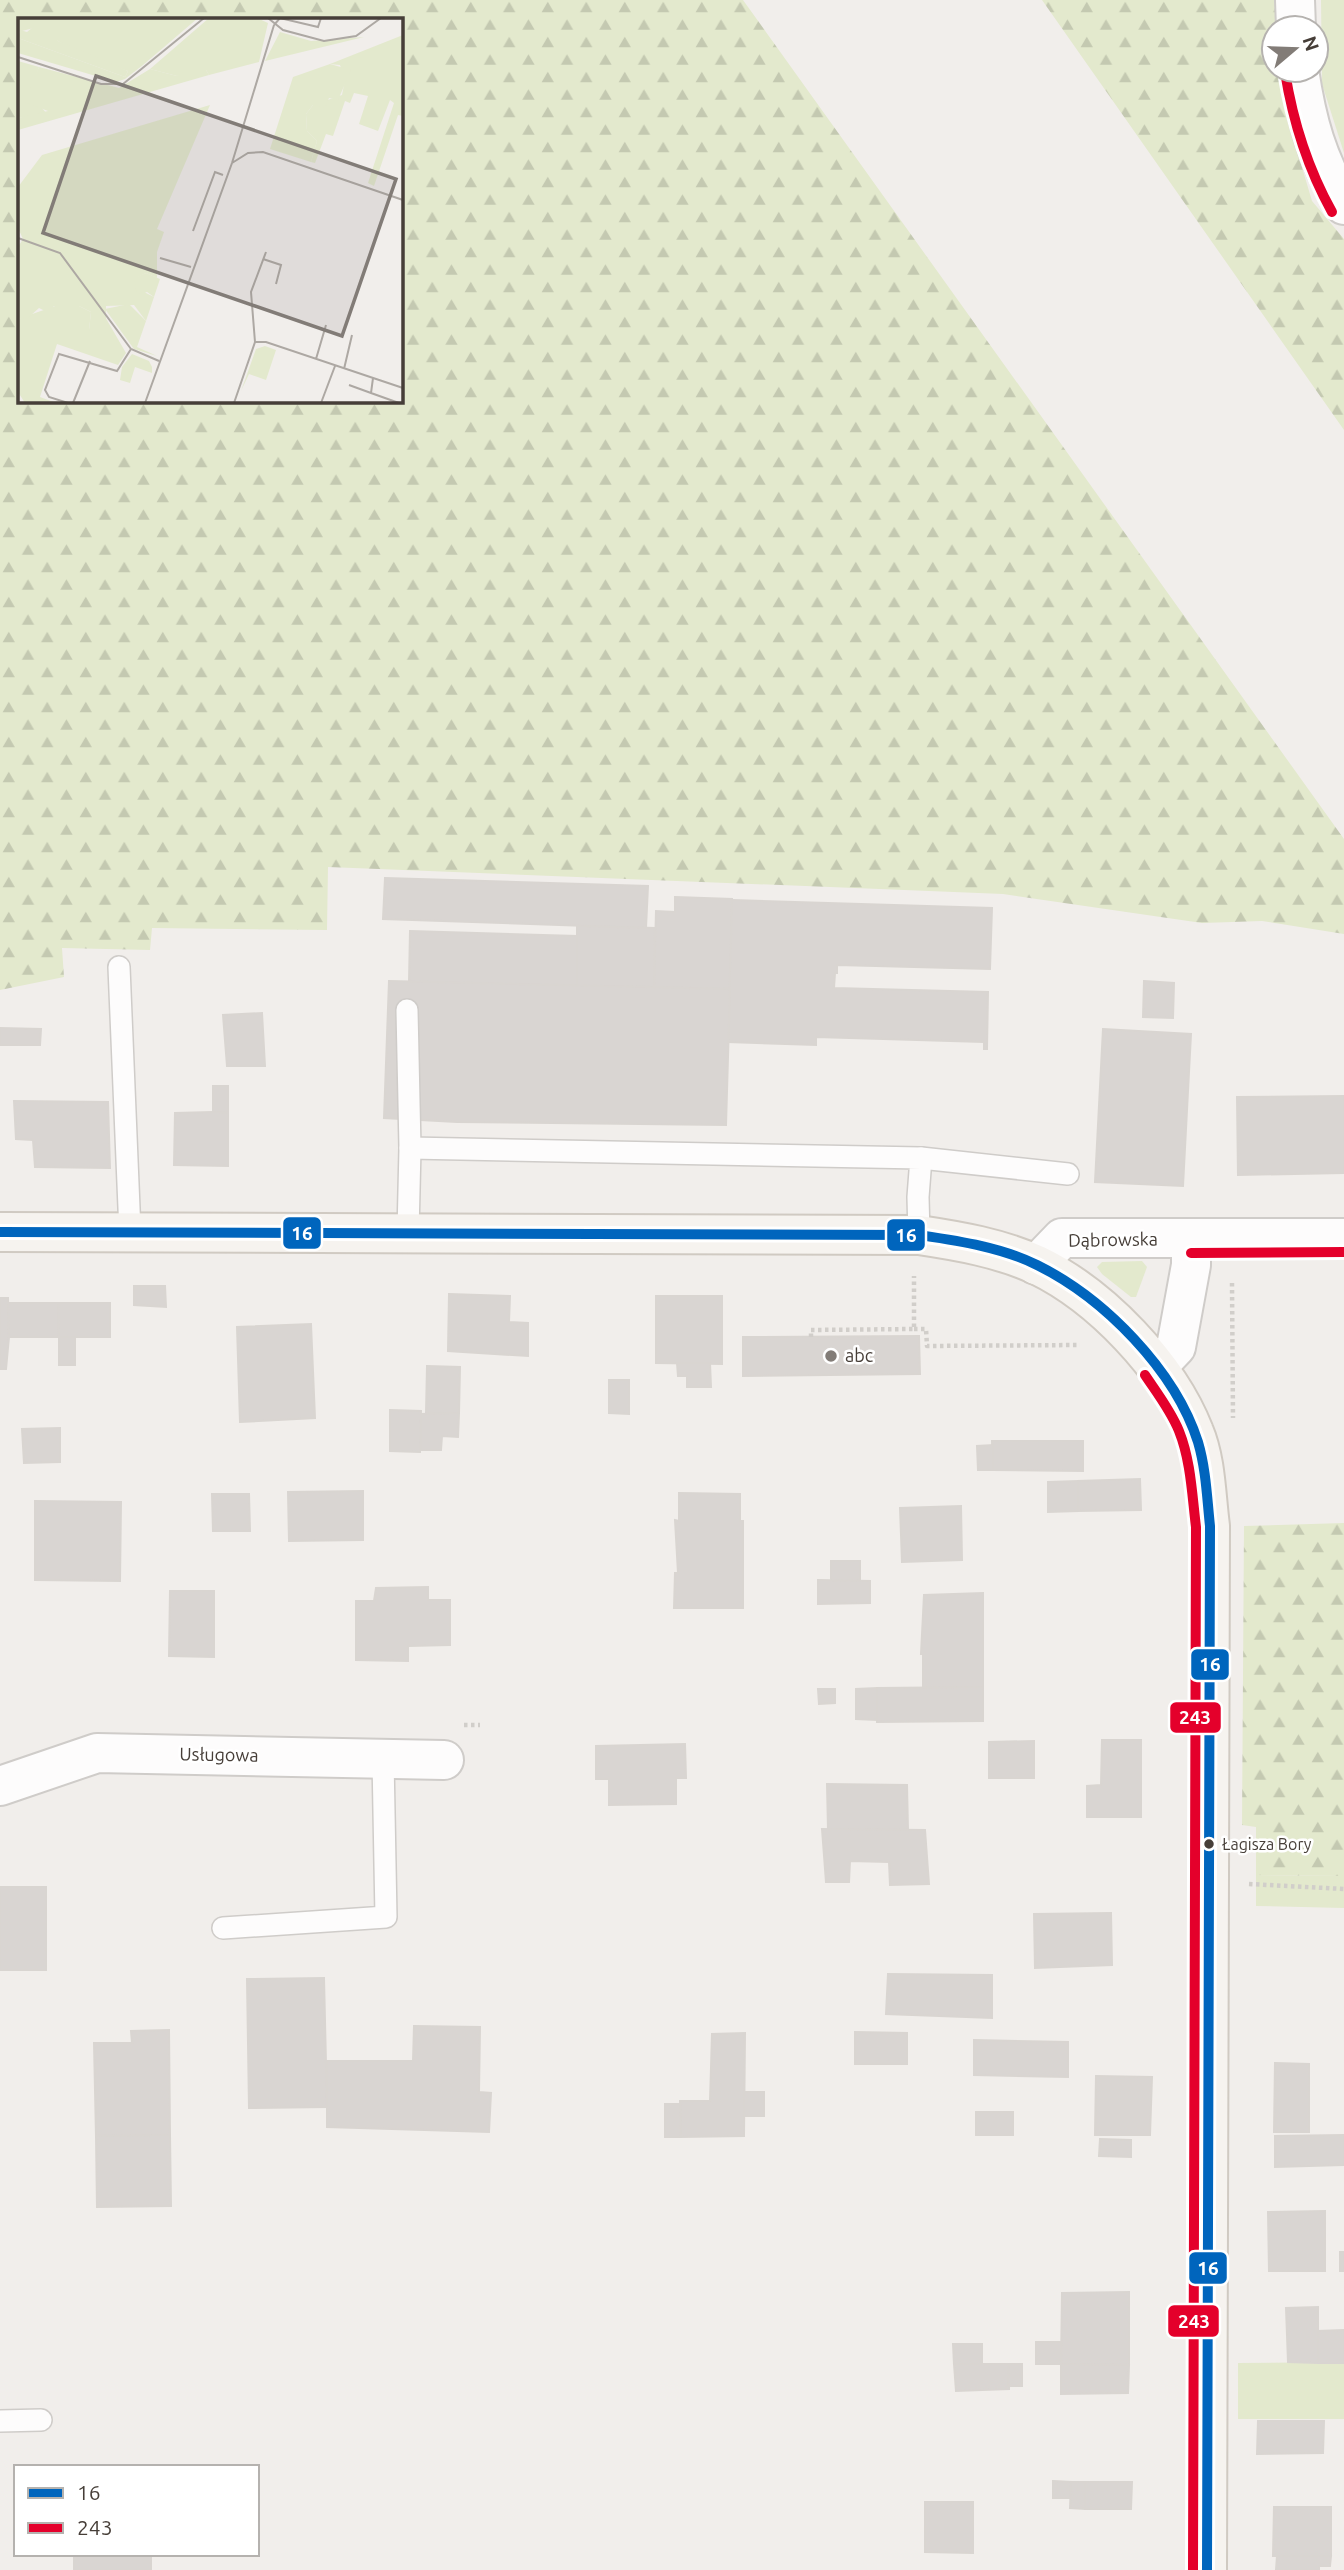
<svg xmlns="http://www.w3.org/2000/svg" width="1344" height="2570" viewBox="0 0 1344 2570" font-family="Ubuntu,sans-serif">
<defs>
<pattern id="forest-firs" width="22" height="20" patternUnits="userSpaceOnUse" patternTransform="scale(1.75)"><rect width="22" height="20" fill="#e3e9cd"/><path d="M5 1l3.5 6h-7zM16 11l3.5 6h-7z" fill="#c4c9b1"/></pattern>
</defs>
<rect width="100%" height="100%" fill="#f1eeeb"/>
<!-- green -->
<g fill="#e3e9cd">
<polygon points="1321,0 1344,0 1344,153 1322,84"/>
<polygon points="1142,1261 1147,1267 1136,1297 1131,1297 1102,1274 1097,1267 1102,1262"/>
<polygon points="1256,1875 1344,1876 1344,1908 1256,1906"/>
<polygon points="1344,2362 1344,2419 1238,2419 1238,2363"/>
</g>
<!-- forest -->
<g fill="url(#forest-firs)" fill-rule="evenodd">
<path d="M0 0H743L1344 839V934L1262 921 1202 923 1003 894 328 867 327 930 152 928 150 950 62 948 64 977 0 990ZM401 19V401H19V19Z"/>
<polygon points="1042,0 1279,0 1280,28 1274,28 1274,70 1282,70 1283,103 1312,201 1344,239 1344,430"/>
<polygon points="1344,1523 1344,1876 1256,1875 1256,1827 1242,1825 1244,1526"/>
</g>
<!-- building -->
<g fill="#d9d5d2" stroke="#d9d5d1" stroke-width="2">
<polygon points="385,878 648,886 646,928 383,919"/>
<polygon points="675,897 732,899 730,989 654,987 656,911 675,912"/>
<polygon points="732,900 992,908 990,969 837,965 837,973 835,973 834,988 988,992 987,1049 984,1049 984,1042 816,1037 816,1045 728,1042"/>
<polygon points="577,926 655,928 654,987 577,986"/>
<polygon points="410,931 577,936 577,986 409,982"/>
<polygon points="389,981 730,989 726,1125 457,1122 384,1118"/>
<polygon points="1144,981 1174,983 1173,1018 1143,1017"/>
<polygon points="262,1013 265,1066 227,1066 223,1015"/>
<polygon points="0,1028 41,1029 40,1045 0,1045"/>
<polygon points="1103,1029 1191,1034 1183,1186 1095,1182"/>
<polygon points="213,1086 228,1086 228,1113 213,1112"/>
<polygon points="1344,1096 1344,1173 1238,1175 1237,1097"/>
<polygon points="14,1101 108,1102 110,1168 35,1167 33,1140 16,1139"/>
<polygon points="213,1112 228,1113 228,1166 174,1165 175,1113"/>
<polygon points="134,1286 165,1286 166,1307 134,1305"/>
<polygon points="449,1294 510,1296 509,1322 528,1323 528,1356 448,1351"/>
<polygon points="656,1296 722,1296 722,1364 656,1363"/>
<polygon points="0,1298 8,1298 9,1337 6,1369 0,1369"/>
<polygon points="8,1303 58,1303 59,1337 9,1337"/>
<polygon points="58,1303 110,1303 110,1337 59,1337"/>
<polygon points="311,1324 315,1418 240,1422 237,1327"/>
<polygon points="919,1336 920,1374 743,1376 743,1337"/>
<rect x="59" y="1337" width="16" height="28"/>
<polygon points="677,1363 710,1363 711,1387 687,1387 687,1376 678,1376"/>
<polygon points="427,1366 460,1367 459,1413 426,1413"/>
<polygon points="609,1380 629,1380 629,1414 609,1413"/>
<polygon points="390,1410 421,1411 420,1452 390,1451"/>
<polygon points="459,1413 458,1437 442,1436 441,1450 421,1450 421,1414"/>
<polygon points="60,1428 60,1462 24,1463 22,1429"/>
<polygon points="992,1441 1083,1441 1083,1471 993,1470"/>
<polygon points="993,1445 993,1470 978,1470 977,1446"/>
<polygon points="1140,1479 1141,1510 1078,1511 1078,1481"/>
<polygon points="1078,1481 1078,1511 1048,1512 1048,1482"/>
<polygon points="363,1491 363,1540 289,1541 288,1492"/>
<polygon points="679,1493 740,1494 740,1521 743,1521 743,1608 674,1608 675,1573 678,1573 675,1520 679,1521"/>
<polygon points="212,1494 249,1494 250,1531 213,1531"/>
<polygon points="35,1501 121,1502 120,1581 35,1580"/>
<polygon points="961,1506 962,1560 902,1562 900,1508"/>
<rect x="831" y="1561" width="29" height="20"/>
<polygon points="818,1580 870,1581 870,1603 818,1604"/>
<polygon points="428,1587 428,1600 450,1600 450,1645 408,1646 408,1661 356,1660 356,1601 374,1601 376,1588"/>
<polygon points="170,1591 214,1591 214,1657 169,1656"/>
<polygon points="983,1593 983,1687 923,1688 923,1654 921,1654 924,1595"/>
<polygon points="983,1687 983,1721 877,1722 877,1688"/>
<polygon points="877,1688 877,1720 856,1719 856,1689"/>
<polygon points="818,1689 835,1689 835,1703 819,1704"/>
<polygon points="1102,1740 1141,1740 1141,1817 1087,1817 1087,1786 1101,1785"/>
<polygon points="1034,1741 1034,1778 989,1778 989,1742"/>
<polygon points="685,1744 686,1778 676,1778 676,1804 609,1805 609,1779 596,1779 596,1746"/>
<polygon points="827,1784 907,1785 908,1830 828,1829"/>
<polygon points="822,1829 925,1830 929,1884 890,1885 889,1862 850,1861 849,1882 826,1882"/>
<rect x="0" y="1887" width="46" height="83"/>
<polygon points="1111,1913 1112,1965 1035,1968 1034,1914"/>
<polygon points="888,1974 992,1975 992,2018 886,2014"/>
<polygon points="324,1978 327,2107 249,2108 247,1979"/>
<polygon points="414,2026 480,2027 479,2092 491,2093 489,2132 327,2127 327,2061 413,2061"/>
<polygon points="169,2030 170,2135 96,2136 94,2043 132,2043 131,2031"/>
<polygon points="855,2032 907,2033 907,2064 855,2064"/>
<polygon points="745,2033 744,2136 681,2137 680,2101 710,2101 712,2034"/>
<polygon points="974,2040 1068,2042 1068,2077 974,2075"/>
<polygon points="1275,2063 1309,2064 1309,2132 1274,2132"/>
<polygon points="1096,2076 1152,2077 1150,2135 1095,2135"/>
<rect x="744" y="2092" width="20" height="24"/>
<polygon points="665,2104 680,2104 681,2137 665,2137"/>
<rect x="976" y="2112" width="37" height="23"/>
<polygon points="170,2135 171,2206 97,2207 96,2136"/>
<polygon points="1344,2135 1344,2165 1275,2167 1275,2136"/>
<polygon points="1100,2139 1131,2140 1131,2157 1099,2156"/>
<polygon points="1325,2211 1325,2271 1269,2271 1268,2212"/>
<rect x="1340" y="2252" width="4" height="19"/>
<polygon points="1129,2292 1129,2365 1061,2364 1062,2293"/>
<polygon points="1318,2307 1318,2363 1288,2362 1286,2308"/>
<polygon points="1344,2330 1344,2363 1318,2363 1318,2331"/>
<rect x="1036" y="2342" width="25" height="22"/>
<polygon points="953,2344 982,2344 982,2364 954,2364"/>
<polygon points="954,2364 1009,2364 1009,2389 956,2391"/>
<polygon points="1009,2364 1022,2364 1022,2386 1008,2386"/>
<polygon points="1061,2364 1129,2365 1128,2393 1061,2394"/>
<polygon points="1258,2421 1324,2421 1323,2453 1257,2454"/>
<polygon points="1053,2481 1071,2482 1070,2498 1053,2498"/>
<polygon points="1071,2482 1085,2482 1085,2509 1070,2508"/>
<polygon points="1085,2482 1132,2482 1131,2509 1085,2509"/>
<polygon points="925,2502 973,2502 973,2553 925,2552"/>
<polygon points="1274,2507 1331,2507 1331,2556 1273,2556"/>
<rect x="74" y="2554" width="77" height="16"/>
<polygon points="1277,2556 1331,2556 1330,2566 1319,2566 1319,2570 1276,2570"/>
</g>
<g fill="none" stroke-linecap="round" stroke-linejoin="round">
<!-- lane casing -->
<g stroke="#cfccc9" stroke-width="24">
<g id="lane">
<polyline points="119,967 130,1232"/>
<polyline points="407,1010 410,1148 408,1232"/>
<polyline points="410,1148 921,1158 918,1197 919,1235"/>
<polyline points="921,1158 1068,1174"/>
<polyline points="223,1928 386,1917 383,1759"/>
<polyline points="0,2421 41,2420"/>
</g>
</g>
<!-- street casing -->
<g stroke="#cfccc9" stroke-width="42">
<g id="street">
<polyline points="1295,0 1296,28"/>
<path d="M1299 70C1307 123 1317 158 1344 205"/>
<polyline points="1036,1265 1062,1238 1344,1238"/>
<polyline points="1157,1367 1176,1347 1191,1265 1191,1239"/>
<polyline points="0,1786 97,1753 444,1760"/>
</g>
</g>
<!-- secondary casing -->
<g stroke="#d0cac2" stroke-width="42">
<path id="secondary" d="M0 1232 919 1235C959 1241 1000 1248 1037 1265 1101 1296 1168 1366 1194 1432 1206 1460 1206 1496 1210 1526L1207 2570"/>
</g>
<!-- path -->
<g stroke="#d1ceca" stroke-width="4.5" stroke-dasharray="3.5 3.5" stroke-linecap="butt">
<polyline points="1232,1283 1233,1418"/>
<polyline points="914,1329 926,1329 927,1346 1080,1345"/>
<polyline points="811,1337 811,1330 914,1329 914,1276"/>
<polyline points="464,1725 480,1725"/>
<polyline points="1249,1884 1344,1889"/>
</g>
<!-- lane -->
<use href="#lane" stroke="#fdfcfc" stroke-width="21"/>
<!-- street -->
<use href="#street" stroke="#fdfcfc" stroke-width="38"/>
<!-- secondary -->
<use href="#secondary" stroke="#f6f3ef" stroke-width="38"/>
<!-- bus-1 casing -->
<g stroke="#fff" stroke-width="16">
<path id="bus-1" d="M0 1232 919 1235C959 1241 1001 1247 1037 1265 1104 1298 1175 1370 1198 1442 1206 1469 1207 1498 1210 1526L1207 2570"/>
</g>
<!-- bus-2 casing -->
<g stroke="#fff" stroke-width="16">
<g id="bus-2">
<path d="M1285 72C1293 122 1307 167 1332 212"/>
<polyline points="1191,1253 1344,1252"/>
<path d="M1145 1375C1157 1393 1171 1411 1179 1431 1191 1461 1192 1495 1196 1527L1193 2570"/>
</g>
</g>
<!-- bus-1 -->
<use href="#bus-1" stroke="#0065bd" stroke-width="10"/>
<!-- bus-2 -->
<use href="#bus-2" stroke="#e4002b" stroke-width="10"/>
</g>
<!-- markers -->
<circle fill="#827c77" stroke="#fff" stroke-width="2.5" cx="831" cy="1356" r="7"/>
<circle fill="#463e38" stroke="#fff" stroke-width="2.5" cx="1209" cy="1844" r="6"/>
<g text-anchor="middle" stroke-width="5" stroke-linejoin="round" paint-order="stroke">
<!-- bus labels -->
<g font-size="16" fill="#463e38" stroke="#fff" text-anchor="start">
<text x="1222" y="1850">Łagisza Bory</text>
</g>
<!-- street labels -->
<g font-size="18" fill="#463e38" stroke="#fff">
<text transform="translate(1113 1240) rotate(-1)" y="6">Dąbrowska</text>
<text transform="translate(219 1755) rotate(1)" y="6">Usługowa</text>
</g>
<!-- poi labels -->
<g font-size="18" fill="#463e38" stroke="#fff" text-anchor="start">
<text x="845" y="1362">abc</text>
</g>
</g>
<!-- overview -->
<g transform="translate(18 18)">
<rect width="385" height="385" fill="#f1eeeb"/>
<path d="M0 0H180L125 47 107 61 98 64 0 35V20L107 59 110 53 71 40 16 10 0 14ZM191 0H239L250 5 241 44 191 57 188 52 159 58 132 51ZM262 14 293 23 346 19 247 43ZM385 17V98L380 97 356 168 350 165 376 85 372 82 360 113 341 106 350 78 336 75 332 85 327 83 315 118 308 116 297 145 293 144 299 123 289 113 288 96 295 87 324 77 327 62 322 47 312 46ZM0 43 21 49 12 76 29 96 0 100ZM128 255 142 261 136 279 129 274 119 278 115 269 116 260ZM111 286 128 303 119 329 139 338 116 331 87 291ZM40 287 61 288 73 294 71 312 86 297 108 335 100 347 39 326 22 379 38 385H7L0 374V301ZM247 328 258 332 248 362 231 356 223 373 238 331ZM114 336 131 343 134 349V355L117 349 112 365 102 362 104 349Z" fill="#e3e9cd"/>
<path d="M21 4 40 23 110 53 107 59 0 20 2 12 9 14ZM312 46 333 52 320 82 311 80 307 90 295 87 288 96 289 113 299 123 293 144 252 131 275 59ZM21 49 101 70 132 51 159 58 168 52H188L191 57 0 112V100L30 93 6 84ZM192 87 139 211 146 214 139 234V260L128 255 116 261 119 277 126 274 136 279 128 303 116 287 88 288V314L81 319 71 312 73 294 61 288H36L29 294 21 290 11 299 0 301V229L5 221 0 210V169L24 137Z" fill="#e3e9cd"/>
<path fill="none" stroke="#ada8a3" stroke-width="2" d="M250 0 265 12 306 23 338 18 363 0M256 7 262 0 300 9 303 0M0 39 83 66H105L186 0M214 145 230 135 245 134 385 182M175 213 197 154 205 157M0 220 42 235 113 331 141 343M142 240 173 249M245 241 263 247 258 266M237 324H248L385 370M298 341 308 307M326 351 334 317M355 360 353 375 381 385M331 367 353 375M50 385 31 379 27 372 41 336 99 353 113 331M55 385 72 343M127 385 214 145 256 7M216 385 237 324 233 274 248 234M303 385 317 348"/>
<path fill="#827c77" fill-opacity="0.15" stroke="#827c77" stroke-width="3.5" d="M78 58 378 161 324 318 25 215Z"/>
<rect width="385" height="385" fill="none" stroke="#463e38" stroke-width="3.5"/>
</g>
<g stroke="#fff" stroke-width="2.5">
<rect x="282" y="1216" width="40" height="34" rx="7" fill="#0065bd"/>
<rect x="886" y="1218" width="40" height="34" rx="7" fill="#0065bd"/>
<rect x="1190" y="1648" width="40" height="33" rx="7" fill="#0065bd"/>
<rect x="1169" y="1701" width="53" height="33" rx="7" fill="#e4002b"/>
<rect x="1188" y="2251" width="40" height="34" rx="7" fill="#0065bd"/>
<rect x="1167" y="2304" width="53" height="34" rx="7" fill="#e4002b"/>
</g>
<g font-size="19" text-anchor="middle" font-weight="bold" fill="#fff">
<text x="302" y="1240">16</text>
<text x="906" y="1242">16</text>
<text x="1210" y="1671">16</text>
<text x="1195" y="1724">243</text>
<text x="1208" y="2275">16</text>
<text x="1194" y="2328">243</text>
</g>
<!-- legend -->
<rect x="14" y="2465" width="245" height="91" fill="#ffffff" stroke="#b5b2af" stroke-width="2"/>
<rect x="28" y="2488" width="35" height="10" fill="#0065bd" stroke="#b5b2af" stroke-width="2"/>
<text x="77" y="2500" font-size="21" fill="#463e38">16</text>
<rect x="28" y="2523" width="35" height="10" fill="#e4002b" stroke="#b5b2af" stroke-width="2"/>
<text x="77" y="2535" font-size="21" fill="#463e38">243</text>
<!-- north arrow -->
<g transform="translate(1295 49) rotate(71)"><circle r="33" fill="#ffffff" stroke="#b5b2af" stroke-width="2"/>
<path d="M0-5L12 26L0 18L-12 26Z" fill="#827c77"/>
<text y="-10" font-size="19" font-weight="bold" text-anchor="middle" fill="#463e38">N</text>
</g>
</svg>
